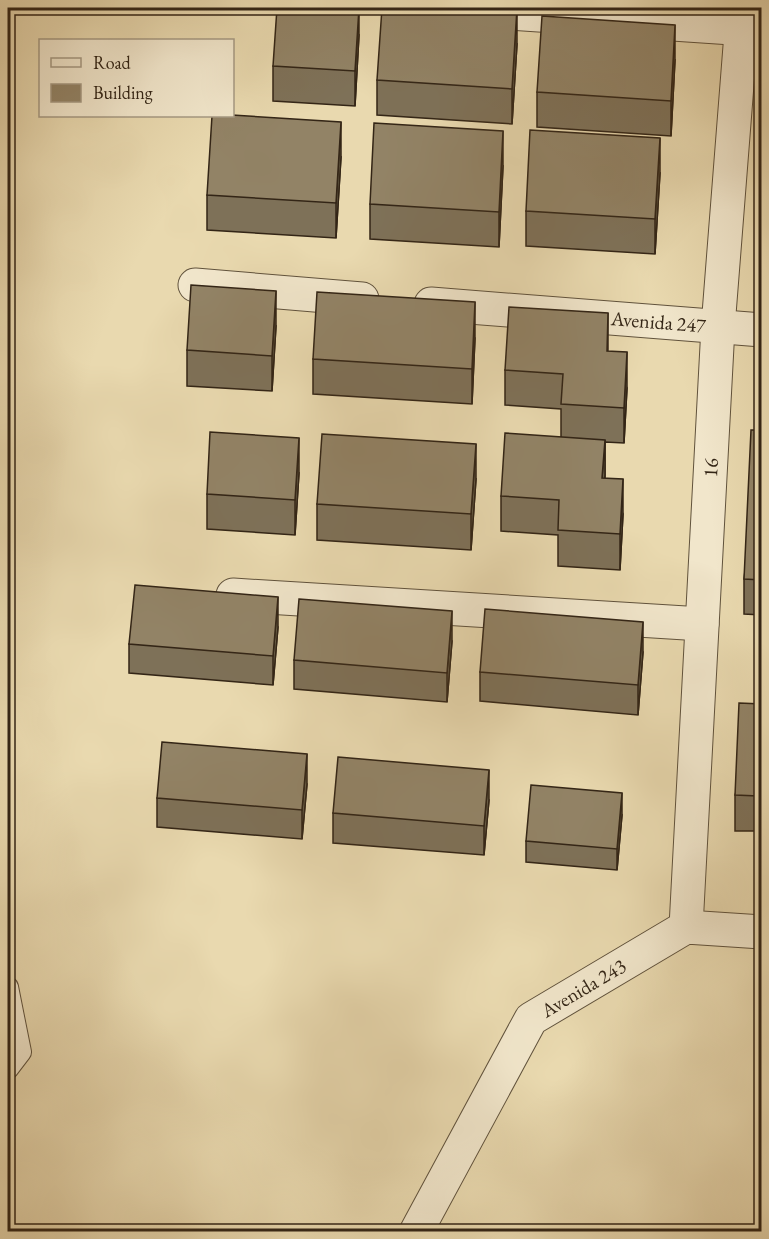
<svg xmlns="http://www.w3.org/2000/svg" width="769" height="1239" viewBox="0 0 769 1239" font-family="'EB Garamond',serif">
<rect width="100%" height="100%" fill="#e9d9af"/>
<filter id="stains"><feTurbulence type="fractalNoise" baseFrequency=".00333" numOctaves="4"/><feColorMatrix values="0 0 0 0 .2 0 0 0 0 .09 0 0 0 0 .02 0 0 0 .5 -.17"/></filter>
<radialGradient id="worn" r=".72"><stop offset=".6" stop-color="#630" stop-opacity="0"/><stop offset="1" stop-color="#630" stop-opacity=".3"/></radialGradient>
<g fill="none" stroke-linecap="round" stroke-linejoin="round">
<!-- service casing -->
<g stroke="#60523c" stroke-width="22">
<polyline id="service" points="8,987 21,1052 8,1069"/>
</g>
<!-- minor casing -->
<g stroke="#60523c" stroke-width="35">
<g id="minor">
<polyline points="436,8 762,30"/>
<polyline points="195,285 362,299"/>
<path id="s1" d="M431 304 762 330"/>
<polyline points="233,595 702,624"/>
<path id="s2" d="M686 927 718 327 743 8"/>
<path id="s3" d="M416 1232 531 1019 686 927 762 932"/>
</g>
</g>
<!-- service -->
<use href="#service" stroke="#f1e6cb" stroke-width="20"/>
<!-- minor -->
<use href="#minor" stroke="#f1e6cb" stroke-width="33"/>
</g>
<!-- wall -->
<g fill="#7e7158" stroke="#332516" stroke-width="1.5">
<polygon points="359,35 355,106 273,101 273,66"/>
<polygon points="517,44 512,124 377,115 377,80"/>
<polygon points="675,60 671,136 537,127 537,92"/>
<polygon points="341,157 336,238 207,230 207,195"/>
<polygon points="503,166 499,247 370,239 370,204"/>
<polygon points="660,173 655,254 526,246 526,211"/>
<polygon points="276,326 272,391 187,386 187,350"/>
<polygon points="475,338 472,404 313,394 313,359"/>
<polygon points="608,352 627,388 624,443 605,442 605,478 623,514 620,570 558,566 558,535 501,531 501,496 561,437 561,409 505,405 505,370"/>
<polygon points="762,430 762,615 744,614 744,579"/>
<polygon points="299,473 295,535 207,529 207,494"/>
<polygon points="476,479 471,550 317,540 317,504"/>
<polygon points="278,627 273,685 129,673 129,644"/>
<polygon points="452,641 447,702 294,689 294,660"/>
<polygon points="643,652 638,715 480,701 480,672"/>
<polygon points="762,704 762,856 756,856 756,831 735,831 735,795"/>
<polygon points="307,784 302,839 157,827 157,798"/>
<polygon points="489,800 484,855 333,843 333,813"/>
<polygon points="622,815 617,870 526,862 526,841"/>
</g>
<!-- shaded-wall -->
<g fill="#665c47" stroke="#332516" stroke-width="1.5">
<polygon points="359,8 359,35 355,106 355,71"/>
<polygon points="517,8 517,44 512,124 512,89"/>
<polygon points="675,25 675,60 671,136 671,101"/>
<polygon points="341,122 341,157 336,238 336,203"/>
<polygon points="503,131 503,166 499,247 499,212"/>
<polygon points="660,138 660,173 655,254 655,219"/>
<polygon points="276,291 276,326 272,391 272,356"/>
<polygon points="475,302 475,338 472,404 472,369"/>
<polygon points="608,313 608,349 607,387 607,351"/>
<polygon points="627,352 627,388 624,443 624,408"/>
<polygon points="299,438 299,473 295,535 295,500"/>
<polygon points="605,440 605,475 602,513 602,478"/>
<polygon points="476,444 476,479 471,550 471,514"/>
<polygon points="623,479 623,514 620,570 620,534"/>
<polygon points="278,597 278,627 273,685 273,656"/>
<polygon points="452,611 452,641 447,702 447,673"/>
<polygon points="643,622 643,652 638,715 638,685"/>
<polygon points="307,754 307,784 302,839 302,810"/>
<polygon points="489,770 489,800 484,855 484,826"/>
<polygon points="622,793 622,815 617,870 617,849"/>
</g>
<!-- building -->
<g fill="#928366" stroke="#332516" stroke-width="1.5">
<polygon points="277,8 359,8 355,71 273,66"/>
<polygon points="382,8 517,8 512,89 377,80"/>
<polygon points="542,16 675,25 671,101 537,92"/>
<polygon points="232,115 341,122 336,203 207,195 212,116 232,116"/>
<polygon points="374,123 503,131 499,212 370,204"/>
<polygon points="530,130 660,138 655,219 526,211"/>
<polygon points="191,285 276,291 272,356 187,350"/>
<polygon points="317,292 475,302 472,369 313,359"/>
<polygon points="509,307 608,313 607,351 627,352 624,408 561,404 563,374 505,370"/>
<polygon points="751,430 762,430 762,580 744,579"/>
<polygon points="210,432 299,438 295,500 207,494"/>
<polygon points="505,433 605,440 602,478 623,479 620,534 558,530 559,500 501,496"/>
<polygon points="322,434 476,444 471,514 317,504"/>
<polygon points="135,585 278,597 273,656 129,644"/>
<polygon points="299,599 452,611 447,673 294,660"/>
<polygon points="485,609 643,622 638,685 480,672"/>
<polygon points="739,703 762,704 762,821 756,821 758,796 735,795"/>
<polygon points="162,742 307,754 302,810 157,798"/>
<polygon points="338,757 489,770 484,826 333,813"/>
<polygon points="531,785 622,793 617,849 526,841"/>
</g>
<g text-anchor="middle" stroke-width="4.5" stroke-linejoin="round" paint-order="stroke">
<!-- street labels -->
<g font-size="20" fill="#332516" stroke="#f1e6cb">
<text dy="7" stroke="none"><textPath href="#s1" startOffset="228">Avenida 247</textPath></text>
<text dy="7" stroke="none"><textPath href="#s2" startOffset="460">16</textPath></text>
<text dy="7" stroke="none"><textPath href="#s3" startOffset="303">Avenida 243</textPath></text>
</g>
</g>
<!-- margin -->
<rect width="769" height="1239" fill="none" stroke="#e9d9af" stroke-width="30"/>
<rect x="9" y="9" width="751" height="1221" fill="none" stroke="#332516" stroke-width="3"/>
<rect x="15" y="15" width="739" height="1209" fill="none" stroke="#332516" stroke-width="1.5"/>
<!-- legend -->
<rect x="39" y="39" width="195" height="78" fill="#f1e6cb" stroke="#a59983" stroke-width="1.5"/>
<rect x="51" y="58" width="30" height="9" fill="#f1e6cb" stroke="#a59983" stroke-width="1.5"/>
<text x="93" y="69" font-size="18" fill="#332516">Road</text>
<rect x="51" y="84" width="30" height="18" fill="#928366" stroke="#a59983" stroke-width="1.5"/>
<text x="93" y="99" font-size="18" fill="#332516">Building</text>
<rect width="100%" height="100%" filter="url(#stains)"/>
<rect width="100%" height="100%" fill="url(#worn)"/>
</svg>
